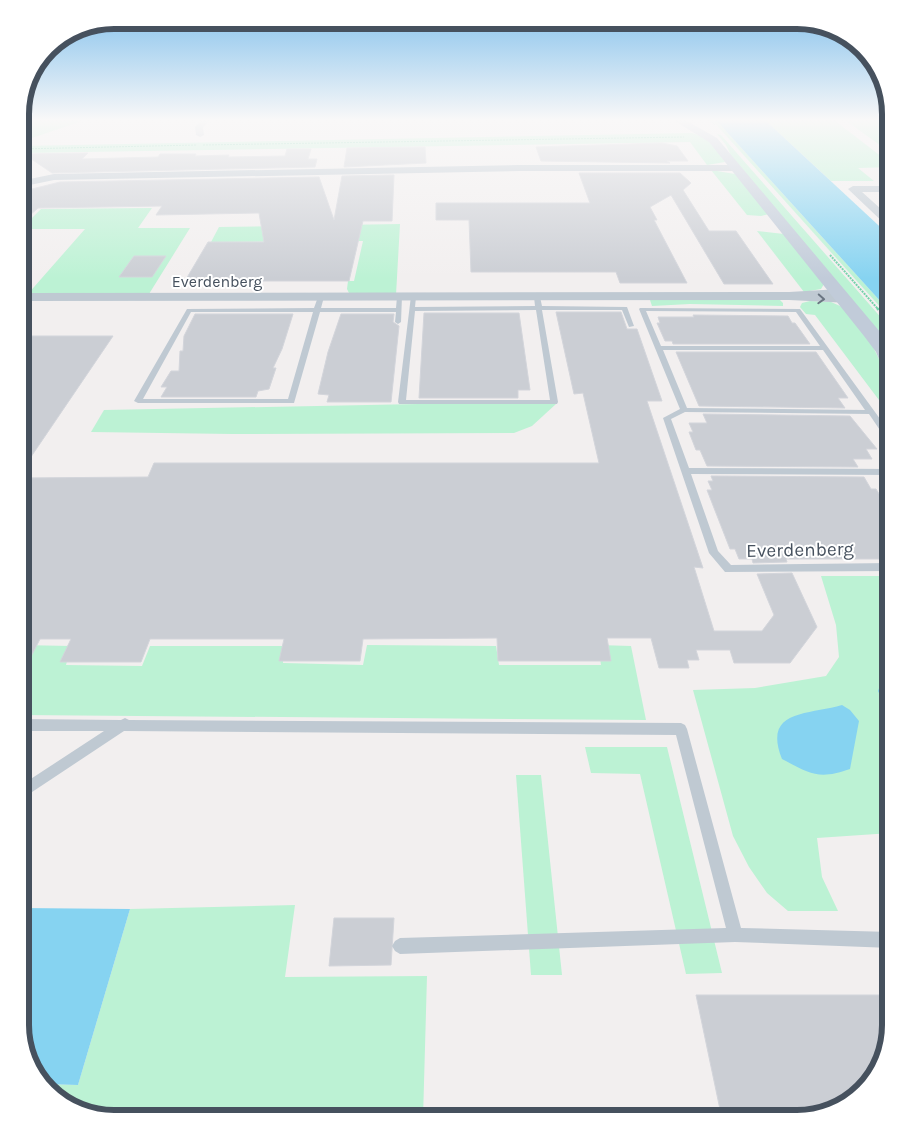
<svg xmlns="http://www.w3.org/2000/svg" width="911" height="1139" viewBox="0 0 911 1139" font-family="Karla,sans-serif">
<rect width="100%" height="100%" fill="#f2efef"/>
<!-- green -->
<g fill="#bcf2d4">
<polygon points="20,120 85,120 20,142"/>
<polygon points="712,120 716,120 891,313 891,319"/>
<polygon points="765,120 834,120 891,164 891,167 858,168 874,181 831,181"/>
<polygon points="845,120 891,120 891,153"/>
<polygon points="692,133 708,138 725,162 707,165 690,142 20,153 20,146"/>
<polygon points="717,134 721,135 891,329 891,349 734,162 726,145"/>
<polygon points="711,170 735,174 769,214 761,216 747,215"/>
<polygon points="152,208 138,228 190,228 149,294 27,295 85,229 21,229 41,209"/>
<polygon points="400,224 396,295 349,293 347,289 348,281 354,281 363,241 211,242 219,227"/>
<polygon points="757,231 784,234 824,284 821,289 804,292"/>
<polygon points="650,300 780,300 783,303 783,306 690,304 652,306"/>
<polygon points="810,301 831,302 847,309 866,333 891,383 891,416 815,315 806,314 800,307 802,303"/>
<polygon points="418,404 556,404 532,426 514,433 232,434 91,432 104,410"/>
<polygon points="821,576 891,576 891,675 883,678 886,707 891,709 891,833 817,838 822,877 838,911 788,911 767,893 749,867 733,836 693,690 755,688 826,676 839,657 836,625"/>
<polygon points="20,645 71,646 66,665 142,666 150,646 284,646 283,663 363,665 367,645 496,646 499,665 601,665 598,645 631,646 646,720 20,715"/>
<polygon points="585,747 667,747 722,973 686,974 640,774 591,773"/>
<polygon points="516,775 541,775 562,975 531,975"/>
<polygon points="295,905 285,977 427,976 423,1119 114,1119 72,1109 44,1084 78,1085 130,909"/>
</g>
<!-- water -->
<g fill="#86d3f1">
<polygon points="716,120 765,120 891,237 891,313"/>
<polygon points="891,675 891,709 886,707 878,691 883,678"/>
<path d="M842 705 850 710 859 721 850 769C819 780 810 774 782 759 762 709 809 715 842 705Z"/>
<polygon points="20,908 130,909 78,1085 44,1084 36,1077 20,1025"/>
</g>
<!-- building -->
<g fill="#cbced4" stroke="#d3d5db">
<polygon points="662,143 677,146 688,161 667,161 670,163 541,161 536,147"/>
<polygon points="425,147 426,163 344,167 347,148"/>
<polygon points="287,149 311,149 308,159 317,159 315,167 52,173 24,154 88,153 82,159 158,157 160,154 196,154 195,156 229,155 228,157 285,156"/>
<polygon points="579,173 680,173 691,183 683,190 709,231 736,231 773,284 724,284 671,195 650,207 657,220 654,220 687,283 620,283 616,272 471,272 469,220 436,220 436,203 590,203"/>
<polygon points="394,175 392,221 363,221 349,281 185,281 208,242 264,242 259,213 156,215 162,206 38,208 20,224 20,192 60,182 319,177 334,220 342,176"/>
<polygon points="134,256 166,256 152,277 119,277"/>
<polygon points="556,312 621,312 627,329 637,329 662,401 647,401 703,568 694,567 714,631 762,631 774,615 757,574 792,573 817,627 790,663 734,663 730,650 696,650 699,660 687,660 689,668 659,668 651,638 607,638 611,661 498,661 497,638 363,639 360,661 279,661 284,639 150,639 141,662 60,662 71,639 40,639 20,678 20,478 148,477 154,463 599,463 583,393 574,394"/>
<polygon points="424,313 519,313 530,390 518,390 518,398 419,398"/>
<polygon points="195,314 293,314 282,349 273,368 276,368 269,389 258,391 256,397 161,397 167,387 161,387 171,371 179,371 180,351 183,351 184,336"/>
<polygon points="341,314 394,314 393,322 399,326 391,402 327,402 329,395 318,394 328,352"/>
<polygon points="693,315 788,316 792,323 795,323 810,344 673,344 672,341 665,341 657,323 660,323 658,317 694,317"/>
<polygon points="20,336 113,336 20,473"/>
<polygon points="676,352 816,352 848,398 838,398 845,408 699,406"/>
<polygon points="703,414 850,416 877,449 866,449 872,459 853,459 858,467 707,466 700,450 696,450 689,432 693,432 689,423 707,423"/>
<polygon points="711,476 864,477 871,489 876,489 891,513 891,559 786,559 787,562 753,563 752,559 739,559 735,549 730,549 707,490 712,490 708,481 713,481"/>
<polygon points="334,918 394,918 391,965 329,966"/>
<polygon points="696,995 891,995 891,1025 879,1072 849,1103 797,1119 722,1119"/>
</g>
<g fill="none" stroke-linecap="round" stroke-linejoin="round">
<!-- path-far2 -->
<g stroke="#72d2a9" stroke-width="1" stroke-dasharray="2 1" stroke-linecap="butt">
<polyline points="710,120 715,125"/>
<polyline points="203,145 684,137"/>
<polyline points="20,149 197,145"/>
</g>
<!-- path-far1 -->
<polyline stroke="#72d2a9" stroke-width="2" stroke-dasharray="2 1" stroke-linecap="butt" points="830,255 878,309"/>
<!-- path -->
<polyline stroke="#72d2a9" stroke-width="2.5" stroke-dasharray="2.5 2" stroke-linecap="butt" points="877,308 891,324"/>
<!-- lane -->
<g fill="#bfc9d2" fill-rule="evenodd">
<path d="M321 295 324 297 321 308H396L397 297 402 296 401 322 398 324 395 322 396 312H320L294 403H138L134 401 187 309 314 308 318 297ZM191 312H313L288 399H143Z"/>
<path d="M537 295 540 297 542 306 627 307 634 326 629 327 622 310H542L558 402 557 404H399L398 402 411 296 416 297 415 307 535 306 534 297ZM536 310 550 400H406L415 311Z"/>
<path d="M640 308 800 309 891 434V443L888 442 869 414 685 412 671 419 689 468 891 469 890 475 691 474 718 551 731 565 891 563V571L725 572 709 553 663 418 680 409 639 309ZM646 311 796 312 820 346H661ZM663 350H823L865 410 687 408Z"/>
<polygon points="125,718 129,720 681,723 685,725 687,729 741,928 891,932 891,948 735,942 400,954 395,951 392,946 395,941 400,938 726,928 676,735 124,731 20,800 20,786 104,731 20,731 20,719 121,720"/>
</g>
<!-- street -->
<g fill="#bfc9d2" fill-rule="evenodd">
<polygon points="202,120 210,120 203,127 204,135 200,137 196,135 195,127"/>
<polygon points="519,165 735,165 740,168 735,171 519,171 54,180 20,187 20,181 54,174"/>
<polygon points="891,186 891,192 862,192 891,218 891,227 887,226 848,189 853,186"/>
<polygon points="840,289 846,293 843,296 850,297 852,300 850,303 789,300 20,301 20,293 789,292"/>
</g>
<!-- secondary -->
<polygon fill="#c1cbd9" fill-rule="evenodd" points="673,120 685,120 717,138 891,345 891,373 884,371 876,352 864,336 709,142"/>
</g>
<!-- one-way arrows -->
<defs><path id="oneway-chevron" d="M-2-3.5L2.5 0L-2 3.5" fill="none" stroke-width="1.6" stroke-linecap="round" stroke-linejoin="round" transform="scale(1.25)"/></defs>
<use stroke="#6a7581" href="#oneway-chevron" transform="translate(821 299) rotate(3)"/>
<!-- sky -->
<linearGradient id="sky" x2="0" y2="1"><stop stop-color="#81c0ec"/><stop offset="0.43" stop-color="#f9f8f8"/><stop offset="1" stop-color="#f9f8f8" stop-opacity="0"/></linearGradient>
<rect width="911" height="279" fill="url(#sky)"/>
<g text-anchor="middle" stroke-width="4" stroke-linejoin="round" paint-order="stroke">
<!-- far-street labels -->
<g font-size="16" fill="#46515e" stroke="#fff">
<text x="217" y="287">Everdenberg</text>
</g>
<!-- street labels -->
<g font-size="19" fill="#46515e" stroke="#fff">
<text transform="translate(800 549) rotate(-1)" y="7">Everdenberg</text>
</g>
</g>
<!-- crop -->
<path d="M0 0H911V1139H0ZM114 29H797A85 85 0 0 1 882 114V1025A85 85 0 0 1 797 1110H114A85 85 0 0 1 29 1025V114A85 85 0 0 1 114 29Z" fill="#fff" fill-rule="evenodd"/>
<path fill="none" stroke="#46515e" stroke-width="6" d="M114 29H797A85 85 0 0 1 882 114V1025A85 85 0 0 1 797 1110H114A85 85 0 0 1 29 1025V114A85 85 0 0 1 114 29Z"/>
</svg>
